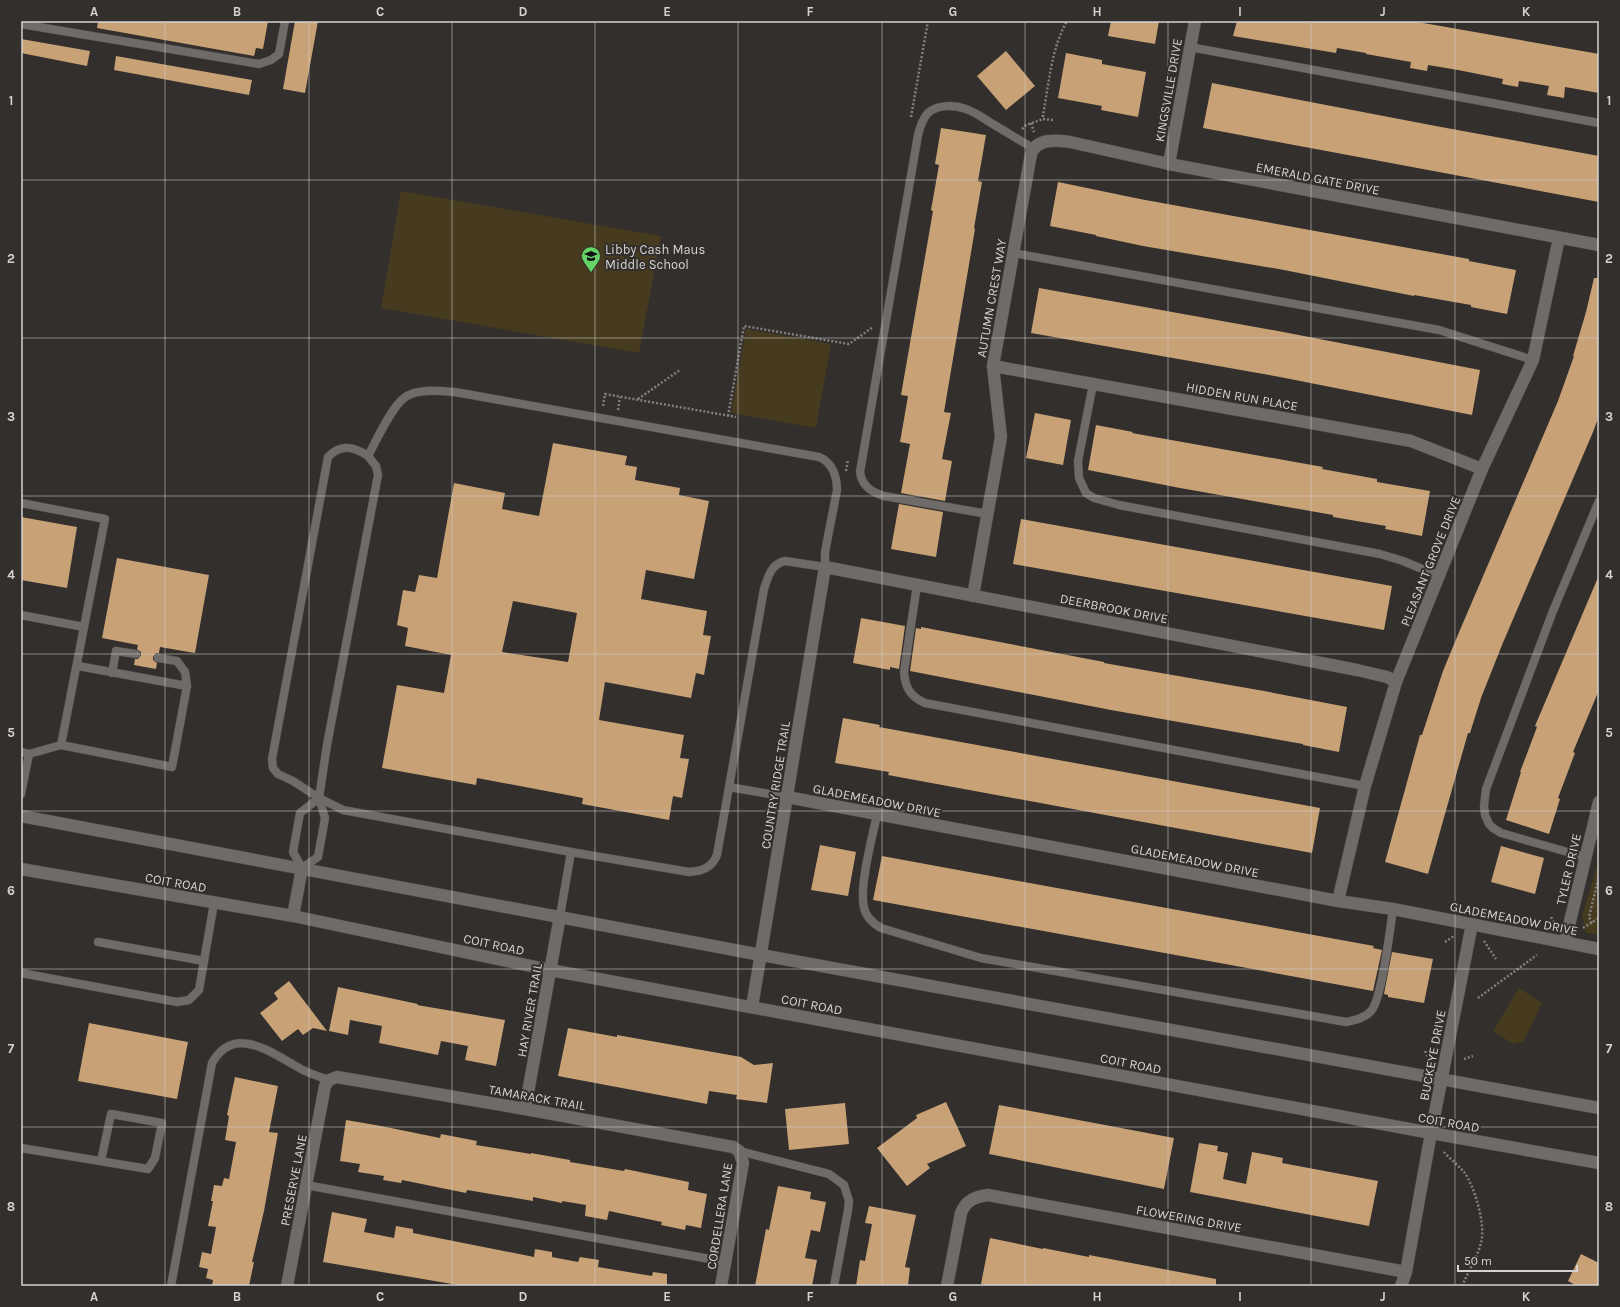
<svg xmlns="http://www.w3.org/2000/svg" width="1620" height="1307" viewBox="0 0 1620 1307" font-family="Karla,sans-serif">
<rect width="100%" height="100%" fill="#322f2d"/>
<!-- green -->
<g fill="#463b1e">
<polygon points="401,191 661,236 639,353 381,308"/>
<polygon points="746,329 831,344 816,428 731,413"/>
<polygon points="1599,860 1599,935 1586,933 1582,915"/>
<polygon points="1519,988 1542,1003 1524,1041 1513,1044 1493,1031"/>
</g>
<!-- building -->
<g fill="#c8a176" fill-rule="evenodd">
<polygon points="98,21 268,21 263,49 256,48 254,56 97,28"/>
<polygon points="295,21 318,21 305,93 283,89"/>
<polygon points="1111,21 1159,21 1155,44 1108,36"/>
<polygon points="1237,21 1412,21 1599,54 1599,93 1565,87 1564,98 1547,95 1549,86 1519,81 1518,87 1502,84 1503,79 1458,70 1428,65 1427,71 1410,68 1411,62 1366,54 1366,53 1337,48 1336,53 1233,36"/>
<polygon points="21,39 90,51 87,66 21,53"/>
<polygon points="1006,51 1035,86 1006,110 977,76"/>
<polygon points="1066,53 1102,60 1102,64 1146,72 1138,117 1101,110 1102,106 1058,98"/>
<polygon points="116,56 252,80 249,95 114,70"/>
<polygon points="1212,83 1441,127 1599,156 1599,202 1203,128"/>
<polygon points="941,128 986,135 978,181 982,182 974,228 975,229 944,412 951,413 942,459 952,461 945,501 901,493 910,444 900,442 908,396 901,395 933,211 931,210 939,165 935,164"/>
<polygon points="1058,182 1140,199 1469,259 1469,261 1516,270 1507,314 1471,307 1471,305 1414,295 1414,296 1284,270 1143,246 1096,236 1096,235 1050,226"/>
<polygon points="1594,278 1599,278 1599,416 1593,432 1502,645 1481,698 1470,733 1468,733 1428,874 1385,862 1420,735 1422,735 1443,671 1457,637 1558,401 1574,356 1573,356 1586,312"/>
<polygon points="1039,288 1278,331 1480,370 1472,415 1280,377 1031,333"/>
<polygon points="1035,413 1071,420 1063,465 1026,458"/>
<polygon points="1096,425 1133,432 1132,433 1323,467 1322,469 1377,479 1377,482 1430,491 1422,536 1385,529 1386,526 1333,517 1333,515 1180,488 1088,470"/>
<path d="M553 443 627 456 625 465 637 467 635 480 680 488 679 495 709 501 694 579 646 570 641 599 707 611 703 635 711 636 704 675 696 673 691 698 605 682 599 720 684 735 680 758 689 759 682 798 673 796 669 820 582 804 583 798 477 778 476 785 382 768 397 685 444 693 451 655 405 646 408 628 397 625 403 590 415 592 419 575 437 578 454 483 505 493 502 509 539 516ZM513 601 577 613 568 662 502 652Z"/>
<polygon points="899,504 943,512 936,557 891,549"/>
<polygon points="21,517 77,527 67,588 21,580"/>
<polygon points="1021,519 1392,586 1384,630 1013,564"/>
<polygon points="117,558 209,575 195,653 160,647 159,653 156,653 153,657 153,660 157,663 156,669 134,665 135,659 138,659 141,655 141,652 137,649 138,645 102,638"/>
<polygon points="1599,575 1599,690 1573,752 1575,753 1558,798 1560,799 1549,834 1506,820 1521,772 1520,772 1537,727 1535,726"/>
<polygon points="861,618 905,626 899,669 890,667 890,670 853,663"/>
<polygon points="921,627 1104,662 1104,663 1264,691 1347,707 1339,752 1303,745 1303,744 1111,710 910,671 916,628 921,629"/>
<polygon points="843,718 880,725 879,727 1320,808 1312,853 888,775 889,772 835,763"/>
<polygon points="820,845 856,852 848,896 811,890"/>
<polygon points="1501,846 1544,858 1535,894 1491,882"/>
<polygon points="882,856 1374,946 1373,948 1382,950 1373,991 873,900"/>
<polygon points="1392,952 1433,959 1424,1003 1388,997 1388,995 1384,994"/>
<polygon points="289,981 327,1031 313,1028 303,1035 298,1029 282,1041 260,1013 278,999 274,993"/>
<polygon points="338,987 418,1004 417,1005 505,1020 496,1066 465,1060 468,1046 441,1041 438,1055 379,1043 382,1026 350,1020 348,1035 329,1031"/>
<polygon points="89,1023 188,1042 177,1099 78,1081"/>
<polygon points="568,1028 617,1037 617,1035 741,1057 754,1065 773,1063 767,1103 736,1099 737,1095 709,1091 707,1104 558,1076"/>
<polygon points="235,1077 278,1086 269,1132 278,1133 264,1211 252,1262 254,1262 249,1286 212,1286 213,1280 206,1278 208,1269 199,1267 202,1252 211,1254 216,1227 208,1226 213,1201 211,1201 214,1185 222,1186 224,1178 229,1179 236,1142 225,1140 229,1116 227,1115"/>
<polygon points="946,1102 966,1146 927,1164 930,1168 907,1186 877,1148 917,1118 916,1115"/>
<polygon points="845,1103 849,1144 789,1150 785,1109"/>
<polygon points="999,1105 1174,1138 1164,1189 989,1154"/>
<polygon points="346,1120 381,1126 440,1138 441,1134 477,1141 476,1145 531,1154 531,1153 570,1160 570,1162 624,1171 625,1169 689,1182 688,1190 707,1194 701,1228 686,1225 685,1230 661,1225 662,1222 609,1211 607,1220 585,1216 586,1205 562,1201 562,1203 533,1197 533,1201 467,1190 466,1193 402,1180 401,1183 383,1180 384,1176 358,1172 360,1164 340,1161"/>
<polygon points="1199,1143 1218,1146 1217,1151 1228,1153 1223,1179 1246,1184 1252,1152 1283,1158 1282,1163 1378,1181 1369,1226 1190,1192"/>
<polygon points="778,1186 811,1192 810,1199 826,1202 820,1232 811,1230 805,1258 817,1260 812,1286 755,1286 766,1229 769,1230"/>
<polygon points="869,1206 916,1215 905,1267 910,1268 908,1286 856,1286 860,1260 865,1261 872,1224 865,1223"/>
<polygon points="332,1212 367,1219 364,1232 394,1238 396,1226 413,1229 413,1233 534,1257 535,1249 552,1252 552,1257 578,1262 580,1257 599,1260 598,1267 652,1276 653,1272 667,1274 667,1286 464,1286 323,1262"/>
<polygon points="990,1238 1043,1249 1043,1248 1089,1257 1089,1255 1216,1279 1216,1286 988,1286 981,1284"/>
<polygon points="1581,1254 1599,1263 1599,1286 1577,1286 1568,1281"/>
</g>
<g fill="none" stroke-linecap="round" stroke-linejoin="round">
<!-- service casing -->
<g stroke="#4e4c4a" stroke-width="9">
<g id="service">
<polyline points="21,24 259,64 271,60 279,54 285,21"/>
<polyline points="1190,47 1599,123"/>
<polyline points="1013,253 1439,330 1533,360"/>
<polyline points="1093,384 1078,461 1079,478 1086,493 1094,498 1119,505 1380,554 1403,561 1439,576"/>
<polyline points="21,503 105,519 84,627"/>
<path d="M988 514 884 496C871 492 862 486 860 472L918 135C920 128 922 119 928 113 938 104 955 105 966 109 975 112 983 118 991 123 1005 131 1019 140 1033 148"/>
<path d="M917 585 904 672C905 688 911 697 925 703L1365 786"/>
<polyline points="21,615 84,627 61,745 29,754 21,794"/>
<polyline points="158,658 177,661 185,672 187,686"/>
<polyline points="112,673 116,651 136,654"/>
<polyline points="61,745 172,767 187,686 78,666"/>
<polyline points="21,752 29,754"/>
<polyline points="729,787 787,797"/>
<path d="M319 798 300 813 293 852 302 868 318 857 325 818 319 798 327 745 378 475 376 466 368 456C376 441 391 408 404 398 417 388 440 391 455 392L819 457C832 462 837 476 837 490L825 552V567L785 561C771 564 768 577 764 589L717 855C712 868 702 871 689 872L571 852 343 810 319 798 293 781 278 774 273 768 272 759 328 457C341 444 353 446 368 456"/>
<path d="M877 815C872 838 859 886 864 908 866 917 874 924 881 928L981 958 1346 1022C1355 1020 1365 1018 1371 1011 1382 999 1390 929 1393 909"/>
<polyline points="1585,857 1501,833 1493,828 1489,824 1485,815 1484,806 1486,789 1553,611 1599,501"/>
<polyline points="560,916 571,852"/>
<polyline points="98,942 204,961"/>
<polyline points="21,973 177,1002 189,1000 199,990 214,903"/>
<polyline points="21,1148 148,1169 155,1158 162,1123 111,1114 101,1161"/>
<polyline points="739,1151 829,1174 844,1185 849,1201 848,1210 834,1286"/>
<polyline points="306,1185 726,1262"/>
<path d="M171 1286 212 1063C235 1022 274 1055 303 1070 311 1074 320 1077 329 1080"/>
</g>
</g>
<!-- minor casing -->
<g stroke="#4e4c4a" stroke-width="13">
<g id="minor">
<polyline points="1169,164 1195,21"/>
<polyline points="993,366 1411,441 1482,469"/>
<path d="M973 596 1001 437 993 366 1031 154C1037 138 1056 140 1070 142L1169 164 1599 245"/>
<polyline points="787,797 1338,901 1393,909 1599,949"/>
<polyline points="1338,901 1365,786 1396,682 1482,469 1533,360 1559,238"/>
<polyline points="1565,942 1599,802"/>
<polyline points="752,1007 825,567 1357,670 1387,677 1396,682"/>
<polyline points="525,1109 560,916"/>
<polyline points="287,1286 325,1086 329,1080 337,1077 525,1109 733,1147 739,1151 743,1163 721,1286"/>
<path d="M947 1286 961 1213C966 1200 975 1197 988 1195L1406 1272"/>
<polyline points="1401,1286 1406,1272 1431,1133 1472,924"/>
</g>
</g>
<!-- secondary casing -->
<g stroke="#4e4c4a" stroke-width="13">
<g id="secondary">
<polyline points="21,816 761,955 1599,1108"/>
<polyline points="21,869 293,916 550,970 1431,1133 1599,1163"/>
<polyline points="293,916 302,868"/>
</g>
</g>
<!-- path -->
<g stroke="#83817f" stroke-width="2.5" stroke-dasharray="2 2" stroke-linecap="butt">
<polyline points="911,117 928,21"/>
<path d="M1053 120 1043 119V115C1049 84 1051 49 1067 21"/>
<polyline points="1031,123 1034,132"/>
<polyline points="1022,129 1026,125 1043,119"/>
<polyline points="638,399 680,370"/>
<polyline points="603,406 605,394 736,417"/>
<polyline points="618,410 620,397"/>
<polyline points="728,416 744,326 849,344 873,327"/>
<polyline points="846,471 848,460"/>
<polyline points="1551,917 1555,924"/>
<polyline points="1592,923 1589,917 1599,876"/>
<polyline points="1583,928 1599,918"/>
<polyline points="1484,941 1496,959"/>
<polyline points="1445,942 1454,936"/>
<polyline points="1478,998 1537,955"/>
<polyline points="1425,1051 1429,1059"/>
<polyline points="1464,1059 1473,1056"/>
<path d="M1444 1152C1450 1159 1458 1165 1464 1172 1475 1187 1486 1225 1481 1243 1477 1258 1468 1272 1462 1286"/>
</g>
<!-- service -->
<use href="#service" stroke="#6f6b69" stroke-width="8"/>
<!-- minor -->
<use href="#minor" stroke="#6f6b69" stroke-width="12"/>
<!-- secondary -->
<use href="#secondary" stroke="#6f6b69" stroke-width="12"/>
</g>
<!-- grid -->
<path fill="none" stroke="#d5d3d2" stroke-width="1" stroke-opacity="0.55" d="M165 21V1286M309 21V1286M452 21V1286M595 21V1286M738 21V1286M882 21V1286M1025 21V1286M1168 21V1286M1311 21V1286M1455 21V1286M21 180H1599M21 338H1599M21 496H1599M21 654H1599M21 811H1599M21 969H1599M21 1127H1599"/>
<!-- icons -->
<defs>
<g id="school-pin" transform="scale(1)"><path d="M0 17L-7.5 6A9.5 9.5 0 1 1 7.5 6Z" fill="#65d467" stroke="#322f2d"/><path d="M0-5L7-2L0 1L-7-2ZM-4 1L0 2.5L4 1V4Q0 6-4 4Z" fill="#111"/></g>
</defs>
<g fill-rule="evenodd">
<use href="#school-pin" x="591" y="256"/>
</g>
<g text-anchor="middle" stroke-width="4" stroke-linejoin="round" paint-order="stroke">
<!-- street labels -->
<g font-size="13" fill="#d5d3d2" stroke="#322f2d">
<text transform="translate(1168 90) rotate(-80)" y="5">KINGSVILLE DRIVE</text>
<text transform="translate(1318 178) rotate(11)" y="5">EMERALD GATE DRIVE</text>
<text transform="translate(991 298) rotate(-80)" y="5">AUTUMN CREST WAY</text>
<text transform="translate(1242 396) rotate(10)" y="5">HIDDEN RUN PLACE</text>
<text transform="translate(1430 561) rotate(-68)" y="5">PLEASANT GROVE DRIVE</text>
<text transform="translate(1114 608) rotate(11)" y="5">DEERBROOK DRIVE</text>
<text transform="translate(775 785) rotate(-81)" y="5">COUNTRY RIDGE TRAIL</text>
<text transform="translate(877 800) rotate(11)" y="5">GLADEMEADOW DRIVE</text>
<text transform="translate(1195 860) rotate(11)" y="5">GLADEMEADOW DRIVE</text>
<text transform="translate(1568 869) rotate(-77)" y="5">TYLER DRIVE</text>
<text transform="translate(176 882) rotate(10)" y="5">COIT ROAD</text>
<text transform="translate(1514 918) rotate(11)" y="5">GLADEMEADOW DRIVE</text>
<text transform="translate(494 944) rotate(12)" y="5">COIT ROAD</text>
<text transform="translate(812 1004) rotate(11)" y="5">COIT ROAD</text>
<text transform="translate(529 1010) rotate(-80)" y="5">HAY RIVER TRAIL</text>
<text transform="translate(1432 1055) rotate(-79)" y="5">BUCKEYE DRIVE</text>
<text transform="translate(1131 1063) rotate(11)" y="5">COIT ROAD</text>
<text transform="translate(537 1097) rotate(10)" y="5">TAMARACK TRAIL</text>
<text transform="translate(1449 1122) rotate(10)" y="5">COIT ROAD</text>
<text transform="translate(293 1180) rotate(-79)" y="5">PRESERVE LANE</text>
<text transform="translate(719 1216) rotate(-81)" y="5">CORDELLERA LANE</text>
<text transform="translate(1189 1218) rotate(10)" y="5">FLOWERING DRIVE</text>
</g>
<!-- poi labels -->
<g font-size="13" fill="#d5d3d2" stroke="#322f2d" text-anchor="start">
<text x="605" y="254">Libby Cash Maus<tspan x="605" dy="15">Middle School</tspan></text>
</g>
</g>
<!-- border -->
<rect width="1620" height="1307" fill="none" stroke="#322f2d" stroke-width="44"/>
<!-- scale -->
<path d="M1458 1265v6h119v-6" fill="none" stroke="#d5d3d2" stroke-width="2"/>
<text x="1464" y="1265" font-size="12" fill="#d5d3d2" stroke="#322f2d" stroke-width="3" paint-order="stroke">50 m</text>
<rect x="22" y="22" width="1576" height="1263" fill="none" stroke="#d5d3d2" stroke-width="1.5"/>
<g font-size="13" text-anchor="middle" font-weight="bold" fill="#d5d3d2">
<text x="94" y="16">A</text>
<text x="237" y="16">B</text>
<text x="380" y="16">C</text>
<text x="523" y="16">D</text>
<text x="667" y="16">E</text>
<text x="810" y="16">F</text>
<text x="953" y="16">G</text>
<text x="1097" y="16">H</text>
<text x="1240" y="16">I</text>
<text x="1383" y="16">J</text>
<text x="1526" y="16">K</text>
<text x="11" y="105">1</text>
<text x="1609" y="105">1</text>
<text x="11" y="263">2</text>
<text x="1609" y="263">2</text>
<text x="11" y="421">3</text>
<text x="1609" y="421">3</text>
<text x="11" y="579">4</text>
<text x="1609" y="579">4</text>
<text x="11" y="737">5</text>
<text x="1609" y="737">5</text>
<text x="11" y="895">6</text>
<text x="1609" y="895">6</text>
<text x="11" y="1053">7</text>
<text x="1609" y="1053">7</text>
<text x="11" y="1211">8</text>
<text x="1609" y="1211">8</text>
<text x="94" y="1301">A</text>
<text x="237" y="1301">B</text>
<text x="380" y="1301">C</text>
<text x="523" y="1301">D</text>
<text x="667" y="1301">E</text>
<text x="810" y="1301">F</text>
<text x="953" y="1301">G</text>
<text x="1097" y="1301">H</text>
<text x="1240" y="1301">I</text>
<text x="1383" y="1301">J</text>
<text x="1526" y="1301">K</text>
</g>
</svg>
